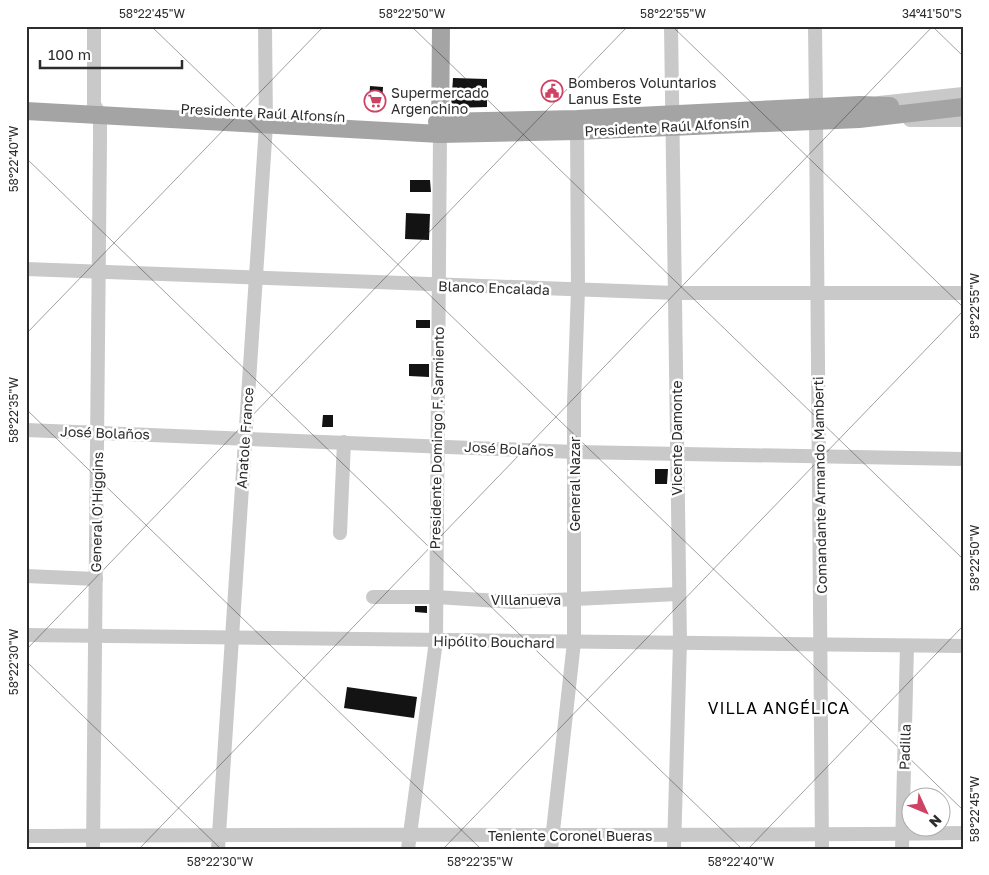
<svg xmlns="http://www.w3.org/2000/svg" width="989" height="875" viewBox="0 0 989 875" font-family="'Golos Text',sans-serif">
<rect width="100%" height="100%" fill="#fff"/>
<!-- building -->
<g fill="#131313">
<polygon points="453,78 487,79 487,107 451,108"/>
<polygon points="370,86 383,87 382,104 369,104"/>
<polygon points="410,180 430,180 431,192 410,192"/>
<polygon points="406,213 430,214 429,240 405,239"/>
<rect x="416" y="320" width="14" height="8"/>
<polygon points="409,364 429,364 429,377 409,376"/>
<polygon points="323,415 333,415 333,427 322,427"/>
<polygon points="655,469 668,469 667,484 655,484"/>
<polygon points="415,606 427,606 427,613 415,612"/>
<polygon points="347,687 417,697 414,718 344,708"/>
</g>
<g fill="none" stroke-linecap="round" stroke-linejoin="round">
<!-- minor -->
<g stroke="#c9c9c9" stroke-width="14">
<polyline points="671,26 680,642 674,849"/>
<polyline points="815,26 816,107"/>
<polyline points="879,103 963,94"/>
<polyline points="816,120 822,849"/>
<polyline points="910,120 963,120"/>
<polyline points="26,269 675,293 963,293"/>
<polyline points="26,430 575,452 963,459"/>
<polyline points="340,533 344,442"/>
<polyline points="26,576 96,579"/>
<polyline points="373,597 436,597 514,602 678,594"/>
<polyline points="26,635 963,646"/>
<path d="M26 836C338 833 651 837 963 833"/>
<polyline points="93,849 100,140 100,115 94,104 94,26"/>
<polyline points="218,849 266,125 265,26"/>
<polyline points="408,849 436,641 440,134"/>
<polyline points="551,849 574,642 574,403 578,290 577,122"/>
<polyline points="902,849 907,646"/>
</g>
<!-- major -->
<g stroke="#a4a4a4" stroke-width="18">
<polyline points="26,111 440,134 577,131 859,119 963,107"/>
<polyline points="437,122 577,119 860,105 890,106"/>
<polyline points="440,134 441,26"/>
</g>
</g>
<!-- ticks -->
<path fill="none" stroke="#2c2c2c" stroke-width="1" stroke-opacity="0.45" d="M151 26 963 810M411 26 963 559M672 26 963 307M932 26 963 56M26 158 742 849M26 334 324 26M26 409 481 849M26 650 628 26M26 661 221 849M139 849 933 26M443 849 963 311M748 849 963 626"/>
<!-- icons -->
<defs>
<g id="civic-ring" transform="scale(1.125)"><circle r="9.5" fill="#fff" stroke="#d04263" stroke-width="1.5"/><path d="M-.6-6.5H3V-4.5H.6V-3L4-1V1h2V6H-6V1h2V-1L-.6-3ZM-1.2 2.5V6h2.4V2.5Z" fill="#d04263"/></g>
<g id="supermarket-ring" transform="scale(1.125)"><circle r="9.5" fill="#fff" stroke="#d04263" stroke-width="1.5"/><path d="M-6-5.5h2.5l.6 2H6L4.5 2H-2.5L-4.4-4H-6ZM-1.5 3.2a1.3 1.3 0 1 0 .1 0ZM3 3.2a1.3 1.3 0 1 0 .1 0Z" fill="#d04263"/></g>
</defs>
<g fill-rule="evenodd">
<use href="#civic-ring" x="552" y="91"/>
<use href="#supermarket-ring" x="375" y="101"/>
</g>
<g text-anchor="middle" stroke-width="5" stroke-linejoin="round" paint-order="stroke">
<!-- poi labels -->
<g font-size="14" fill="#2c2c2c" stroke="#fff" text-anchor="start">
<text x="568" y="88">Bomberos Voluntarios<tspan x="568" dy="16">Lanus Este</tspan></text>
<text x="391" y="98">Supermercado<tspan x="391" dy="16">Argenchino</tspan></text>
</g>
<!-- street labels -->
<g font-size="14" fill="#2c2c2c" stroke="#fff">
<text transform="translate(263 113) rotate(3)" y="5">Presidente Raúl Alfonsín</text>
<text transform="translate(667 127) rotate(-3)" y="5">Presidente Raúl Alfonsín</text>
<text transform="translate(494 288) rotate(2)" y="5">Blanco Encalada</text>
<text transform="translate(105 433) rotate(2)" y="5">José Bolaños</text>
<text transform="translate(245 438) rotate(-86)" y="5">Anatole France</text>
<text transform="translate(437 438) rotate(-89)" y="5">Presidente Domingo F. Sarmiento</text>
<text transform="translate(677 438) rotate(-90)" y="5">Vicente Damonte</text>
<text transform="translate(509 449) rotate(3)" y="5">José Bolaños</text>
<text transform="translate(575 484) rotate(-90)" y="5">General Nazar</text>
<text transform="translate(820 485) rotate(-91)" y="5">Comandante Armando Mamberti</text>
<text transform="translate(97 512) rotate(-89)" y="5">General O'Higgins</text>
<text x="526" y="605">Villanueva</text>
<text transform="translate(494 642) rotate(1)" y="5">Hipólito Bouchard</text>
<text transform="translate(905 747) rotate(-88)" y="5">Padilla</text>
<text x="570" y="841">Teniente Coronel Bueras</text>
</g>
<!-- quarter labels -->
<g font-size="16" letter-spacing="1" fill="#000" stroke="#fff">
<text x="779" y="714">VILLA ANGÉLICA</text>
</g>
</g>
<!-- border -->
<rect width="989" height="875" fill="none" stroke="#ffffff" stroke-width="55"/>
<!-- north arrow -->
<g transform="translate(926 812) rotate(134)"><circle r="24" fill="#ffffff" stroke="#ababab"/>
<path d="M0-4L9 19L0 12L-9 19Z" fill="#d04263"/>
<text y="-8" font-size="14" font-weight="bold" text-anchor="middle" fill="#2c2c2c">N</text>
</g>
<!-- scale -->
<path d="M40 60v8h142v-8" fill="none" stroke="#2c2c2c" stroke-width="2.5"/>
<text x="48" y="60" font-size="15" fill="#2c2c2c" stroke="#ffffff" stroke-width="4" paint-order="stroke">100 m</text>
<rect x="28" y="28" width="934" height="820" fill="none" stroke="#2c2c2c" stroke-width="2"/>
<g font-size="12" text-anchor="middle" fill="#2c2c2c">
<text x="152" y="18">58°22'45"W</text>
<text x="412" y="18">58°22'50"W</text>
<text x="673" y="18">58°22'55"W</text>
<text x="932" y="18">34°41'50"S</text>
<text transform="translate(14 159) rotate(-90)" y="4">58°22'40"W</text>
<text transform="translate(975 306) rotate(-90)" y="4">58°22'55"W</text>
<text transform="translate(14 410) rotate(-90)" y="4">58°22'35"W</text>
<text transform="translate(975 558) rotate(-90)" y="4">58°22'50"W</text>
<text transform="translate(14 662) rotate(-90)" y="4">58°22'30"W</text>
<text transform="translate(975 809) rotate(-90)" y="4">58°22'45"W</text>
<text x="220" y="866">58°22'30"W</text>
<text x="480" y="866">58°22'35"W</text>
<text x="741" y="866">58°22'40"W</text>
</g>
</svg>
